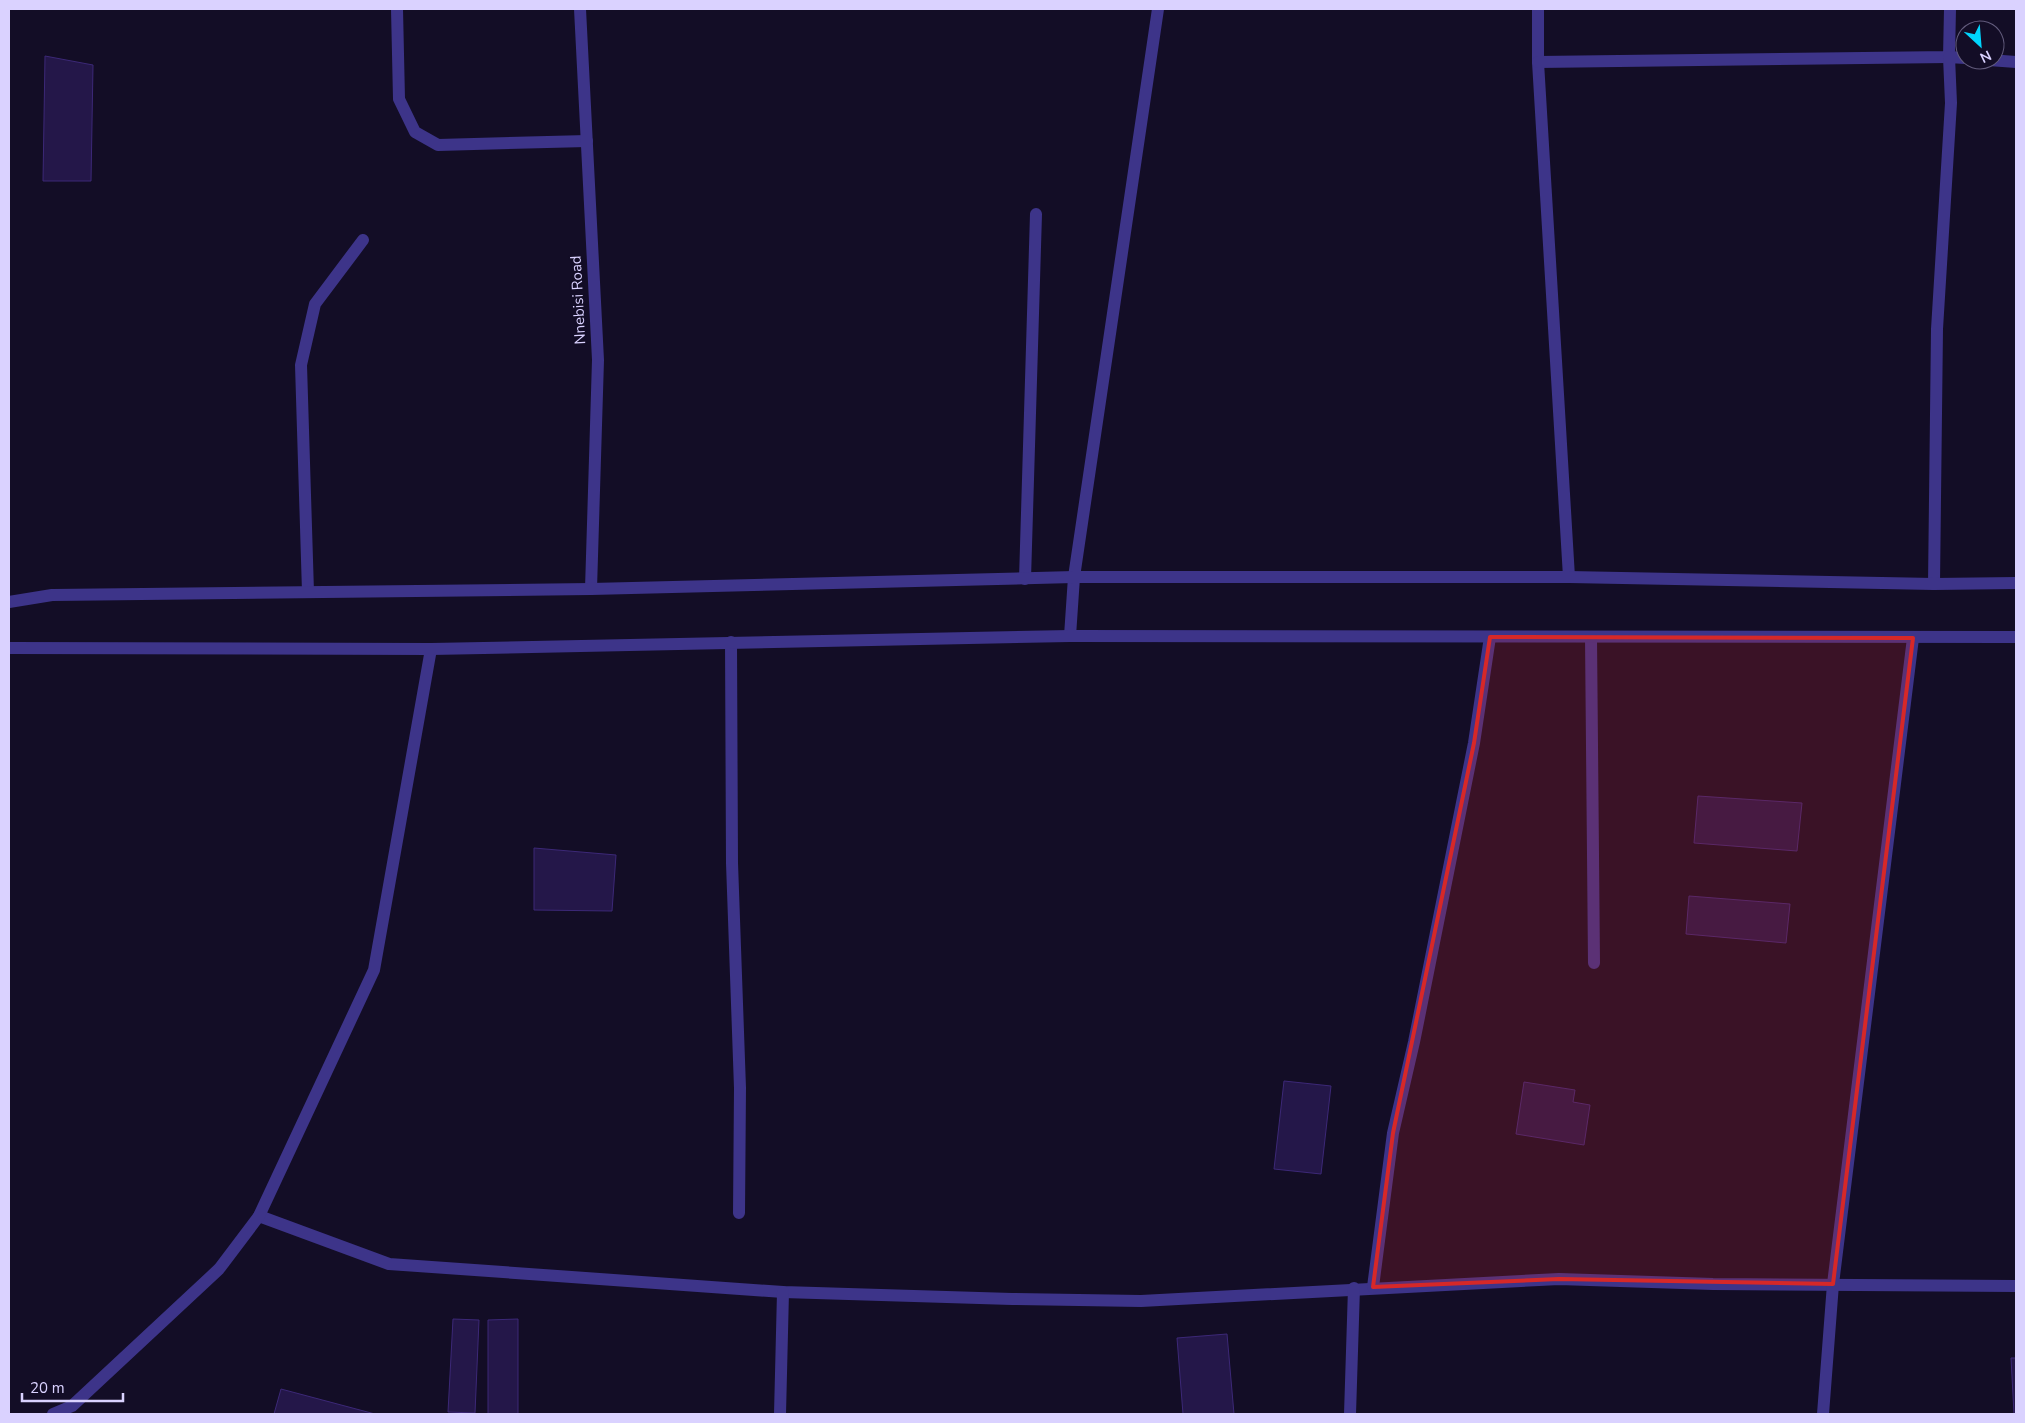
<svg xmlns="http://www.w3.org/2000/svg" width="2025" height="1423" viewBox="0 0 2025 1423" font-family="'Nunito Sans',sans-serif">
<rect width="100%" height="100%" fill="#130d26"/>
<!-- building -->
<g fill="#241749" stroke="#3c2877">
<polygon points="45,56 93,65 91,181 43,181"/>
<polygon points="1698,796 1802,803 1797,851 1694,843"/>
<polygon points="534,848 616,855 612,911 534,910"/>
<polygon points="1689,896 1790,904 1786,943 1686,934"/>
<polygon points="1284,1081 1331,1086 1321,1174 1274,1169"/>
<polygon points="1524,1082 1575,1090 1573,1102 1590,1105 1584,1145 1516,1134"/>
<polygon points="453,1319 479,1320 475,1413 448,1412"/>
<polygon points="518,1319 518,1414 488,1414 488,1320"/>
<polygon points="1227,1334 1234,1414 1183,1414 1177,1338"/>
<polygon points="2011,1358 2016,1358 2016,1414 2014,1414"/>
<polygon points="281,1389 375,1414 274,1414"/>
</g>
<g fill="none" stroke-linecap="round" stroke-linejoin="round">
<!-- service -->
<polyline stroke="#3d3489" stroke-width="12" points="1025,579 1036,214"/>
<!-- minor -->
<g stroke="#3d3489" stroke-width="12">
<polyline points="397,9 399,99 415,132 438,145 587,141"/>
<polyline points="580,9 598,360 591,589"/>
<polyline points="1538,9 1538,62 1569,577"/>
<polyline points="1989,60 2016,62"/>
<polyline points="1538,62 1949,57 1950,9"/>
<polyline points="1934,584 1937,329 1951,103 1949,57 1965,58"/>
<polyline points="308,592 301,365 315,304 363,240"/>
<polyline points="1070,636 1074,577 1158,9"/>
<polyline points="1591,637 1594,963"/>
<polyline points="731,642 732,863 740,1088 739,1213"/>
<polyline points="259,1216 389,1264 783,1292 1012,1299 1141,1301 1559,1279 1713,1284 2016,1286"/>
<polyline points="1373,1287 1393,1133 1414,1042 1474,743 1490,637"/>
<polyline points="53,1414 72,1406 219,1269 259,1216 374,970 431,649"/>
<polyline points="780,1414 783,1292"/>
<polyline points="1350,1414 1354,1288"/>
<polyline points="1823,1414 1833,1284 1913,638"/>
</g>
<!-- tertiary -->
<g stroke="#3d3489" stroke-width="12">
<polyline points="9,602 52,595 591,589 1074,577 1569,577 1934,584 2016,583"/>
<polyline points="9,648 431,649 1070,636 2016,637"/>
</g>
</g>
<!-- marked area -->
<path fill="#d62828" fill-opacity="0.2" stroke="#d62828" stroke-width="4" stroke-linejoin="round" d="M1490 637 1913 638 1833 1284 1559 1279 1373 1287 1393 1133 1474 743Z"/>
<g text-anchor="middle" stroke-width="4" stroke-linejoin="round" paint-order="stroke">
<!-- street labels -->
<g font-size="15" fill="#dad2ff" stroke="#130d26">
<text transform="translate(578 300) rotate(-93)" y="5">Nnebisi Road</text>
</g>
</g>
<!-- border -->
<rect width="2025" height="1423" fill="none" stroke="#dad2ff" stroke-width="20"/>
<!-- north arrow -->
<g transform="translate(1980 45) rotate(154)"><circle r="24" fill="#130d26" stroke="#635c7d"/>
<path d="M0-4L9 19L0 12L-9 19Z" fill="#00d5fd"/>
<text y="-8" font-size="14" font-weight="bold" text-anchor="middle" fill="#dad2ff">N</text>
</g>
<!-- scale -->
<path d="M22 1393v8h101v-8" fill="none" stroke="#dad2ff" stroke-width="2.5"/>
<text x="30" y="1393" font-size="15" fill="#dad2ff" stroke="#130d26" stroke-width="4" paint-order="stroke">20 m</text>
</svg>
